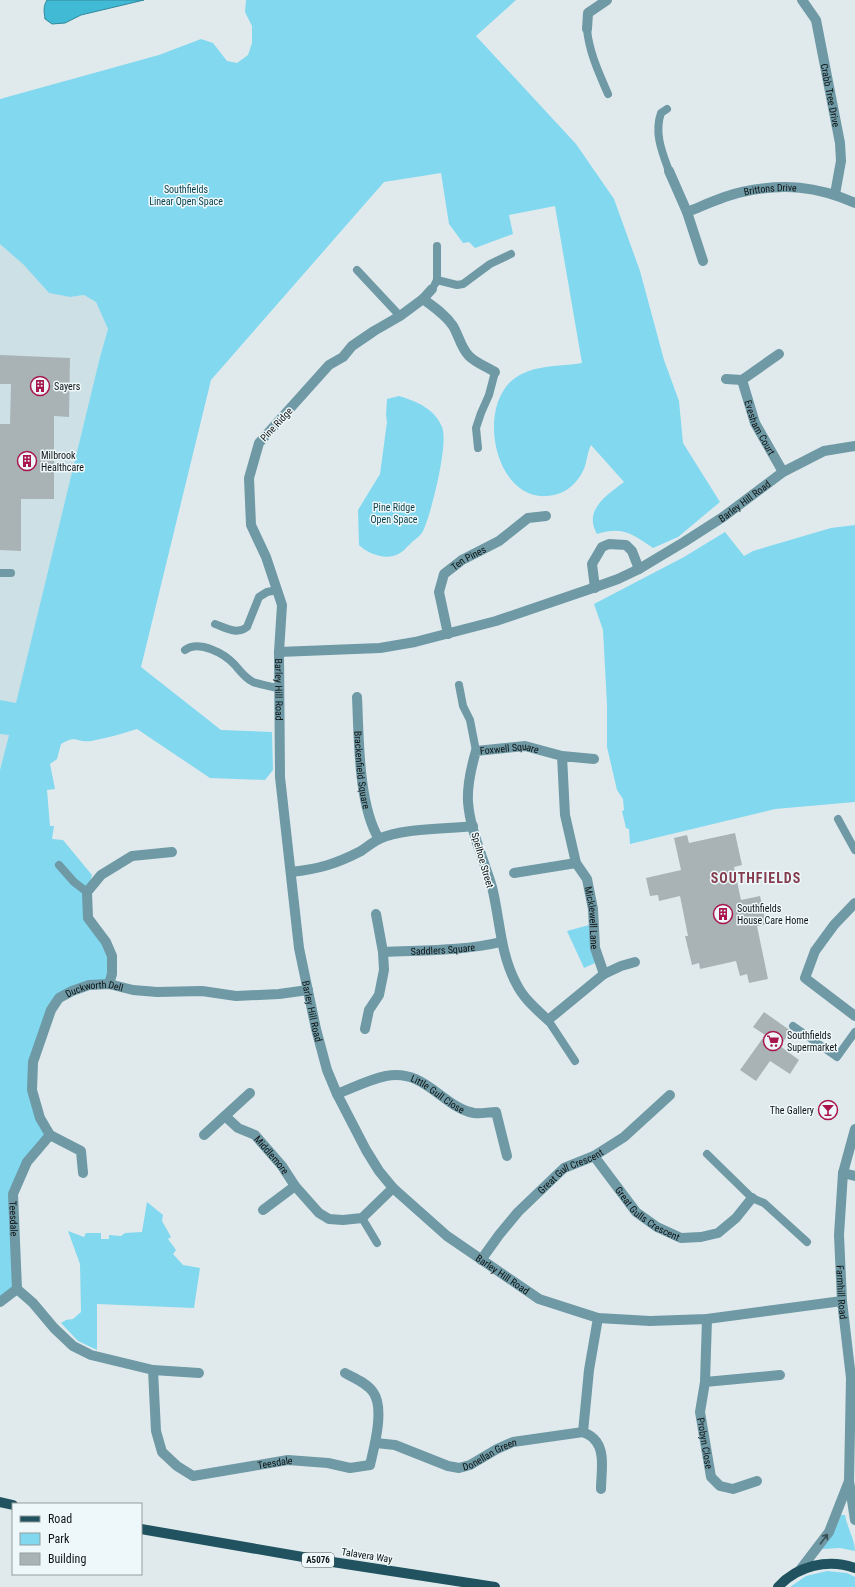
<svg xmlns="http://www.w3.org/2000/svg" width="855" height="1587" viewBox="0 0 855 1587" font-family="'Roboto Condensed',sans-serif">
<rect width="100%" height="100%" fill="#e0eaed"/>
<!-- built -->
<g fill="#cde0e5">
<polygon points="0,244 24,264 49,293 70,297 84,295 96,302 108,329 100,357 16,704 0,700"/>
<polygon points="0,734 9,735 0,770"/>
</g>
<!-- green -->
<g fill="#81d8ef">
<path d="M246 0H516L476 36 576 144 614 199 640 271 664 360 679 401 683 443 720 502 678 537 653 548C632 534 623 526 597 534 583 510 607 495 624 482L591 445C587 453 587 463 583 471 578 482 566 493 554 495 496 508 474 407 515 378 536 364 558 367 582 363L555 206 509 215 513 234 475 248 469 242 463 243 449 224 441 173 384 182 211 380 141 667 221 730 272 732 273 770 265 780 210 778 137 729C122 734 107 738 91 741 76 743 77 734 61 744L57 759 50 764 55 789 47 790 50 826H54L52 839 63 840 92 875 87 892 86 905 106 942 109 984 59 998 33 1062 32 1090 50 1135 27 1162 13 1194 17 1289 0 1302V770L9 735 0 734V700L16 703 100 357 108 329 96 302 84 295 70 297 49 293 24 265 0 244V99L159 55 201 39 213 43 227 61 237 63 248 55 252 43V26L245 12Z"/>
<path d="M399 396C416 401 435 409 442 427 449 443 431 515 423 531 421 535 416 539 412 542 408 546 401 554 396 555 384 560 367 553 359 545L358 510 380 474 387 422 386 415 387 399Z"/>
<polygon points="855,525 855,802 775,809 630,844 629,829 626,828 622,811 624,810 623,799 617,790 607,747 607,705 603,630 594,604 684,557 725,532 744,556 753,551 831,528"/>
<polygon points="589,925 595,963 584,968 567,931"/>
<polygon points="147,1202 163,1215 162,1221 171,1237 168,1239 176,1250 173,1254 183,1265 200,1268 194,1308 97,1304 97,1350 78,1341 61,1323 66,1320 73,1319 81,1312 80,1264 68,1231 84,1237 86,1233 101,1233 101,1239 109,1239 109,1235 121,1236 125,1233 142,1232"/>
<path d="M841 1515H845C847 1527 855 1540 855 1551L840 1548 823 1549 822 1547 836 1527Z"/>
<polygon points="827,1571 847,1573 855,1577 855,1587 790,1587 806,1576"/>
</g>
<!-- water -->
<path fill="#41bad5" stroke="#32889b" d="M47 0H144L81 15 65 23 52 24 45 19C44 12 43 6 47 0Z"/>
<!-- building -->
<g fill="#a9b3b6">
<polygon points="0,355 70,358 69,417 54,416 54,499 21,499 21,551 0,550 0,424 10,424 11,384 0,384"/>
<polygon points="735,833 742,865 734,867 741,900 760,896 766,924 757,926 768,979 749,983 747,974 740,976 736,961 700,969 699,963 692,965 685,936 688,936 680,896 659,901 658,895 650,896 646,878 681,870 674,838 687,835 689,843"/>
<polygon points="764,1012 791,1031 780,1046 799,1060 790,1074 770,1061 756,1081 740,1070 765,1035 753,1027"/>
</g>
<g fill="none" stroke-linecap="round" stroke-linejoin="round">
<!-- lane -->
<g stroke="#6e99a5" stroke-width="8">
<path d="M587 29C589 52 599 73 608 94"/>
<path d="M667 109 661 113C654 133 662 152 669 171"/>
<polyline points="357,270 400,316"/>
<polyline points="437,280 457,285 463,284 490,264 511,254"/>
<polyline points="435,284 437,280 437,246"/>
<polyline points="478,448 476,428 481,413 489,395 495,372"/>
<polyline points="0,573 11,573"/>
<path d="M215 624C226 628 237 635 247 627L259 597 267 592 277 590"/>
<path d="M185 650C199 640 224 653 235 665 240 671 245 678 253 682 261 685 271 686 280 689"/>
<polyline points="459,685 463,706 470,720 476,751"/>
<polyline points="838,819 855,850"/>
<polyline points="59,865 74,882 87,892"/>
<polyline points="548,1020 575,1061"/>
<polyline points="793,1026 837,1057 855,1032"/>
<polyline points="707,1154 752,1198 764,1203 807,1242"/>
<polyline points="362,1218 377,1243"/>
</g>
<!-- street -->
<g stroke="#6e99a5" stroke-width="10">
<path id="s1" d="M802 0 816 20 840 143 841 161 835 194"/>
<polyline points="587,29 588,13 607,0"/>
<polyline points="669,171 687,212 703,261"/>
<path id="s2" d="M687 212C705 205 723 196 742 192 783 183 817 186 855 203"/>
<path id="s3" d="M432 289 423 299 400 316 374 331 352 346 343 357 329 365 259 443 249 478 251 525 266 557 282 605 279 652 280 777 299 948 316 1029 327 1070 337 1094 366 1150 379 1171 393 1188 447 1236 539 1299 598 1318 650 1321 707 1319 842 1301"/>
<path d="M423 299C434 307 446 315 453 326 459 336 461 348 469 356 476 363 487 367 495 372"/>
<path id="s4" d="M779 354 742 380 755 423 783 472"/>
<polyline points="726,379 742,380"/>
<polyline points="595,588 592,564 602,547 609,544 626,545 632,551 639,569"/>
<path id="s5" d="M448 634 439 592 444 574 462 560 499 541 528 518 546 516"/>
<path id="s6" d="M279 652 380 648 415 642 496 621 590 589 618 579 639 569 684 542 723 517 783 472 824 451 855 446"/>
<path id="s7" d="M357 697C359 737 358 805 379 839"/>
<path id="s8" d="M562 756 565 815 576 863 587 879 593 909 595 948 604 974 548 1020C536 1009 523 998 516 983 500 953 500 919 492 887 484 860 470 830 468 802 467 784 471 768 476 751L525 746 562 756 594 759"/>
<path d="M291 872C319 869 336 864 361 851 367 847 373 842 379 839 402 828 447 829 473 826"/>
<polyline points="514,873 576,863"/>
<polyline points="855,903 834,925 815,951 805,978 855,1016"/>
<path id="s9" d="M383 952C422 950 463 951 501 942"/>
<polyline points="604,974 621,966 635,962"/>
<polyline points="109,984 112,974 112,956 106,942 88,918 87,892 101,875 132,856 172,852"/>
<polyline points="365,1029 369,1010 379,995 384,970 383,952 376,914"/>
<path id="s10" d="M337 1094C353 1088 370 1079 386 1076 425 1068 442 1107 474 1113 481 1114 489 1112 496 1112L507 1156"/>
<path id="s11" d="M225 1116 238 1128 255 1135 282 1166 295 1186 319 1213 329 1219 343 1220 362 1218 393 1188"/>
<path id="s12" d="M855 1129 843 1173 839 1235 842 1301 851 1378 849 1481 855 1520"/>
<path id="s13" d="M50 1135 27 1162 13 1194 17 1289 33 1303 54 1328 73 1346 91 1355 153 1370 156 1431 162 1452 177 1466 193 1476 288 1460 328 1463 350 1468 370 1465C374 1448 385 1408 373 1392 367 1383 354 1378 345 1373"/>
<polyline points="204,1135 250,1093"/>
<path id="s14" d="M594 1156 636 1212 657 1227 681 1238 701 1237 718 1233 736 1218 752 1198"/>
<path id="s15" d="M83 1173 81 1151 50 1135 40 1118 32 1090 33 1062 51 1010 59 998 72 991 89 985 109 984 133 990 157 992 202 991 236 996 279 994 308 990"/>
<polyline points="843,1173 855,1176"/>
<polyline points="263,1210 295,1186"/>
<path id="s16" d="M481 1260 499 1235 518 1212 564 1168 594 1156 624 1137 670 1095"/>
<polyline points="0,1302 17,1289"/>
<path id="s17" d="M707 1319 705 1382 700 1412 711 1477 720 1486 733 1489 757 1481"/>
<polyline points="153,1370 199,1373"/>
<polyline points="705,1382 780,1375"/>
<path d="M583 1432C587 1434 592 1436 594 1439 606 1450 601 1474 601 1489"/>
<path id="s18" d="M376 1443 395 1445 448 1466 459 1468 470 1465 497 1449 513 1442 583 1432 589 1370 598 1318"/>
<polyline points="800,1570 829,1532 849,1481"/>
</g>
<!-- primary -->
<g stroke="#20535f" stroke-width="10">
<polyline points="0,1502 13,1505"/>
<polyline points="141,1529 326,1561 495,1587"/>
<path d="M778 1587C797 1566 828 1558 855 1568"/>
</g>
</g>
<!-- one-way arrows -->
<defs><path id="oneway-shaft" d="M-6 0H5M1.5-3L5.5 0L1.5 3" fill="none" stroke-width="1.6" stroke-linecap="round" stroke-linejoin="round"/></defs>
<use stroke="#3a5056" href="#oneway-shaft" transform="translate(824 1539) rotate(-53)"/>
<!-- icons -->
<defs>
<g id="building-ring" transform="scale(1)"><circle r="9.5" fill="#eef8fa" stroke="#a9164e" stroke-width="1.5"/><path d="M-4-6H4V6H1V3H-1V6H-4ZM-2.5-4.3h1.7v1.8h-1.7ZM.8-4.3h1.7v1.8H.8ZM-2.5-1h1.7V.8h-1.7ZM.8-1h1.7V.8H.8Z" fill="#a9164e"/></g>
<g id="supermarket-ring" transform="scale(1)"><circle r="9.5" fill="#eef8fa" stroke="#a9164e" stroke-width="1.5"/><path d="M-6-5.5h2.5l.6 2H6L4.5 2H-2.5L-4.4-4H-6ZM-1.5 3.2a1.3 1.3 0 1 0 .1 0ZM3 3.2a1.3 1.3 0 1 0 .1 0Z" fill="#a9164e"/></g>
<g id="bar-ring" transform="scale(1)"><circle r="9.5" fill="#eef8fa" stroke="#a9164e" stroke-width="1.5"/><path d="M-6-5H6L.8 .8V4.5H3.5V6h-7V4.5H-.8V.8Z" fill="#a9164e"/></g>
</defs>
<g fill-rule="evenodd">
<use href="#building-ring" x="40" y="386"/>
<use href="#building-ring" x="27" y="461"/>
<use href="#building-ring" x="723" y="914"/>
<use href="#supermarket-ring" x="773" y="1041"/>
<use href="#bar-ring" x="828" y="1110"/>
</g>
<g text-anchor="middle" stroke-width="3" stroke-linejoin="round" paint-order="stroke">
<!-- shield labels -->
<rect fill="#eef8fa" stroke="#53585a" stroke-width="1" x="302" y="1553" width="32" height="14" rx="3"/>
<g font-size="9" font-weight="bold" fill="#101415">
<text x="318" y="1563">A5076</text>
</g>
<!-- street labels -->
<g font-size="10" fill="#101415" stroke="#eef8fa">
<text dy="4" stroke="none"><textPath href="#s1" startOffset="101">Crabb Tree Drive</textPath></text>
<text dy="4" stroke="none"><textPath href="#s2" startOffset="87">Brittons Drive</textPath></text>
<text transform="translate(276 424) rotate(-47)" y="4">Pine Ridge</text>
<text dy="4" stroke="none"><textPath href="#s4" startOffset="96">Evesham Court</textPath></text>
<text dy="4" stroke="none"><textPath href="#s6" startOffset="498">Barley Hill Road</textPath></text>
<text dy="4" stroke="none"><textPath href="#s5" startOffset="91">Ten Pines</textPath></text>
<text dy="4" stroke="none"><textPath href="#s3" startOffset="488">Barley Hill Road</textPath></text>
<text dy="4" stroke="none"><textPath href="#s8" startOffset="620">Foxwell Square</textPath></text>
<text dy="4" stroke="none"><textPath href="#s7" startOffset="73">Brackenfield Square</textPath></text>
<text transform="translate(483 860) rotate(74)" y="4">Spelhoe Street</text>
<text dy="4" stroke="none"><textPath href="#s8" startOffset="167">Micklewell Lane</textPath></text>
<text dy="4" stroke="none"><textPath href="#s9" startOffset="60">Saddlers Square</textPath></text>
<text dy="4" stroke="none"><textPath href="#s15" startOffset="241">Duckworth Dell</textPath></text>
<text dy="4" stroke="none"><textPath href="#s3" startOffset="812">Barley Hill Road</textPath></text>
<text dy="4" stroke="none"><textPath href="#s10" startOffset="109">Little Gull Close</textPath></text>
<text dy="4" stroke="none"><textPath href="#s11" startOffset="62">Middlemore</textPath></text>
<text dy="4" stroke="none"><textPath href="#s16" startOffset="128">Great Gull Crescent</textPath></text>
<text dy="4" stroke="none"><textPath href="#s14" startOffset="80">Great Gulls Crescent</textPath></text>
<text dy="4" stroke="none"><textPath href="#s13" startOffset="95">Teesdale</textPath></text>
<text dy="4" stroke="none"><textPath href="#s3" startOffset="1148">Barley Hill Road</textPath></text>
<text dy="4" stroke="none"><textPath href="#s12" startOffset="165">Farmhill Road</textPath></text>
<text dy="4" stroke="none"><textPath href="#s17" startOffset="125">Probyn Close</textPath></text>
<text dy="4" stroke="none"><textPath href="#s18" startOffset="121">Donellan Green</textPath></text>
<text dy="4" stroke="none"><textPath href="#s13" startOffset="535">Teesdale</textPath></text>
<text transform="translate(367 1555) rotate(9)" y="4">Talavera Way</text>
</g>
<!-- park labels -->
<g font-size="10" fill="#073e4a" stroke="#eef8fa">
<text x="186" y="193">Southfields<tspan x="186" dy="12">Linear Open Space</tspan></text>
<text x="394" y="511">Pine Ridge<tspan x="394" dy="12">Open Space</tspan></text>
</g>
<!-- poi labels -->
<g font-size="10" fill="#101415" stroke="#eef8fa" text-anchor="start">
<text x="54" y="390">Sayers</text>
<text x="41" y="459">Milbrook<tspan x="41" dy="12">Healthcare</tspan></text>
<text x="737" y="912">Southfields<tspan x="737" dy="12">House Care Home</tspan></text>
<text x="787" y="1039">Southfields<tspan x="787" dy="12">Supermarket</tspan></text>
<text x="814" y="1114" text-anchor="end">The Gallery</text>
</g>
<!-- district labels -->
<g font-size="14" font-weight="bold" letter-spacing="1" fill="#843d4e" stroke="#eef8fa">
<text x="756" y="883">SOUTHFIELDS</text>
</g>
</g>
<!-- legend -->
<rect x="12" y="1503" width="130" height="72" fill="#eef8fa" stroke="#959d9e"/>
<rect x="20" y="1516" width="20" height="6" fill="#20535f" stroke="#959d9e"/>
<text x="48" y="1523" font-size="12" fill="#101415">Road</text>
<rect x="20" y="1533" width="20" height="12" fill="#81d8ef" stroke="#959d9e"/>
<text x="48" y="1543" font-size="12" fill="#101415">Park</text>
<rect x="20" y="1553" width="20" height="12" fill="#a9b3b6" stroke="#959d9e"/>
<text x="48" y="1563" font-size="12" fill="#101415">Building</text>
</svg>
